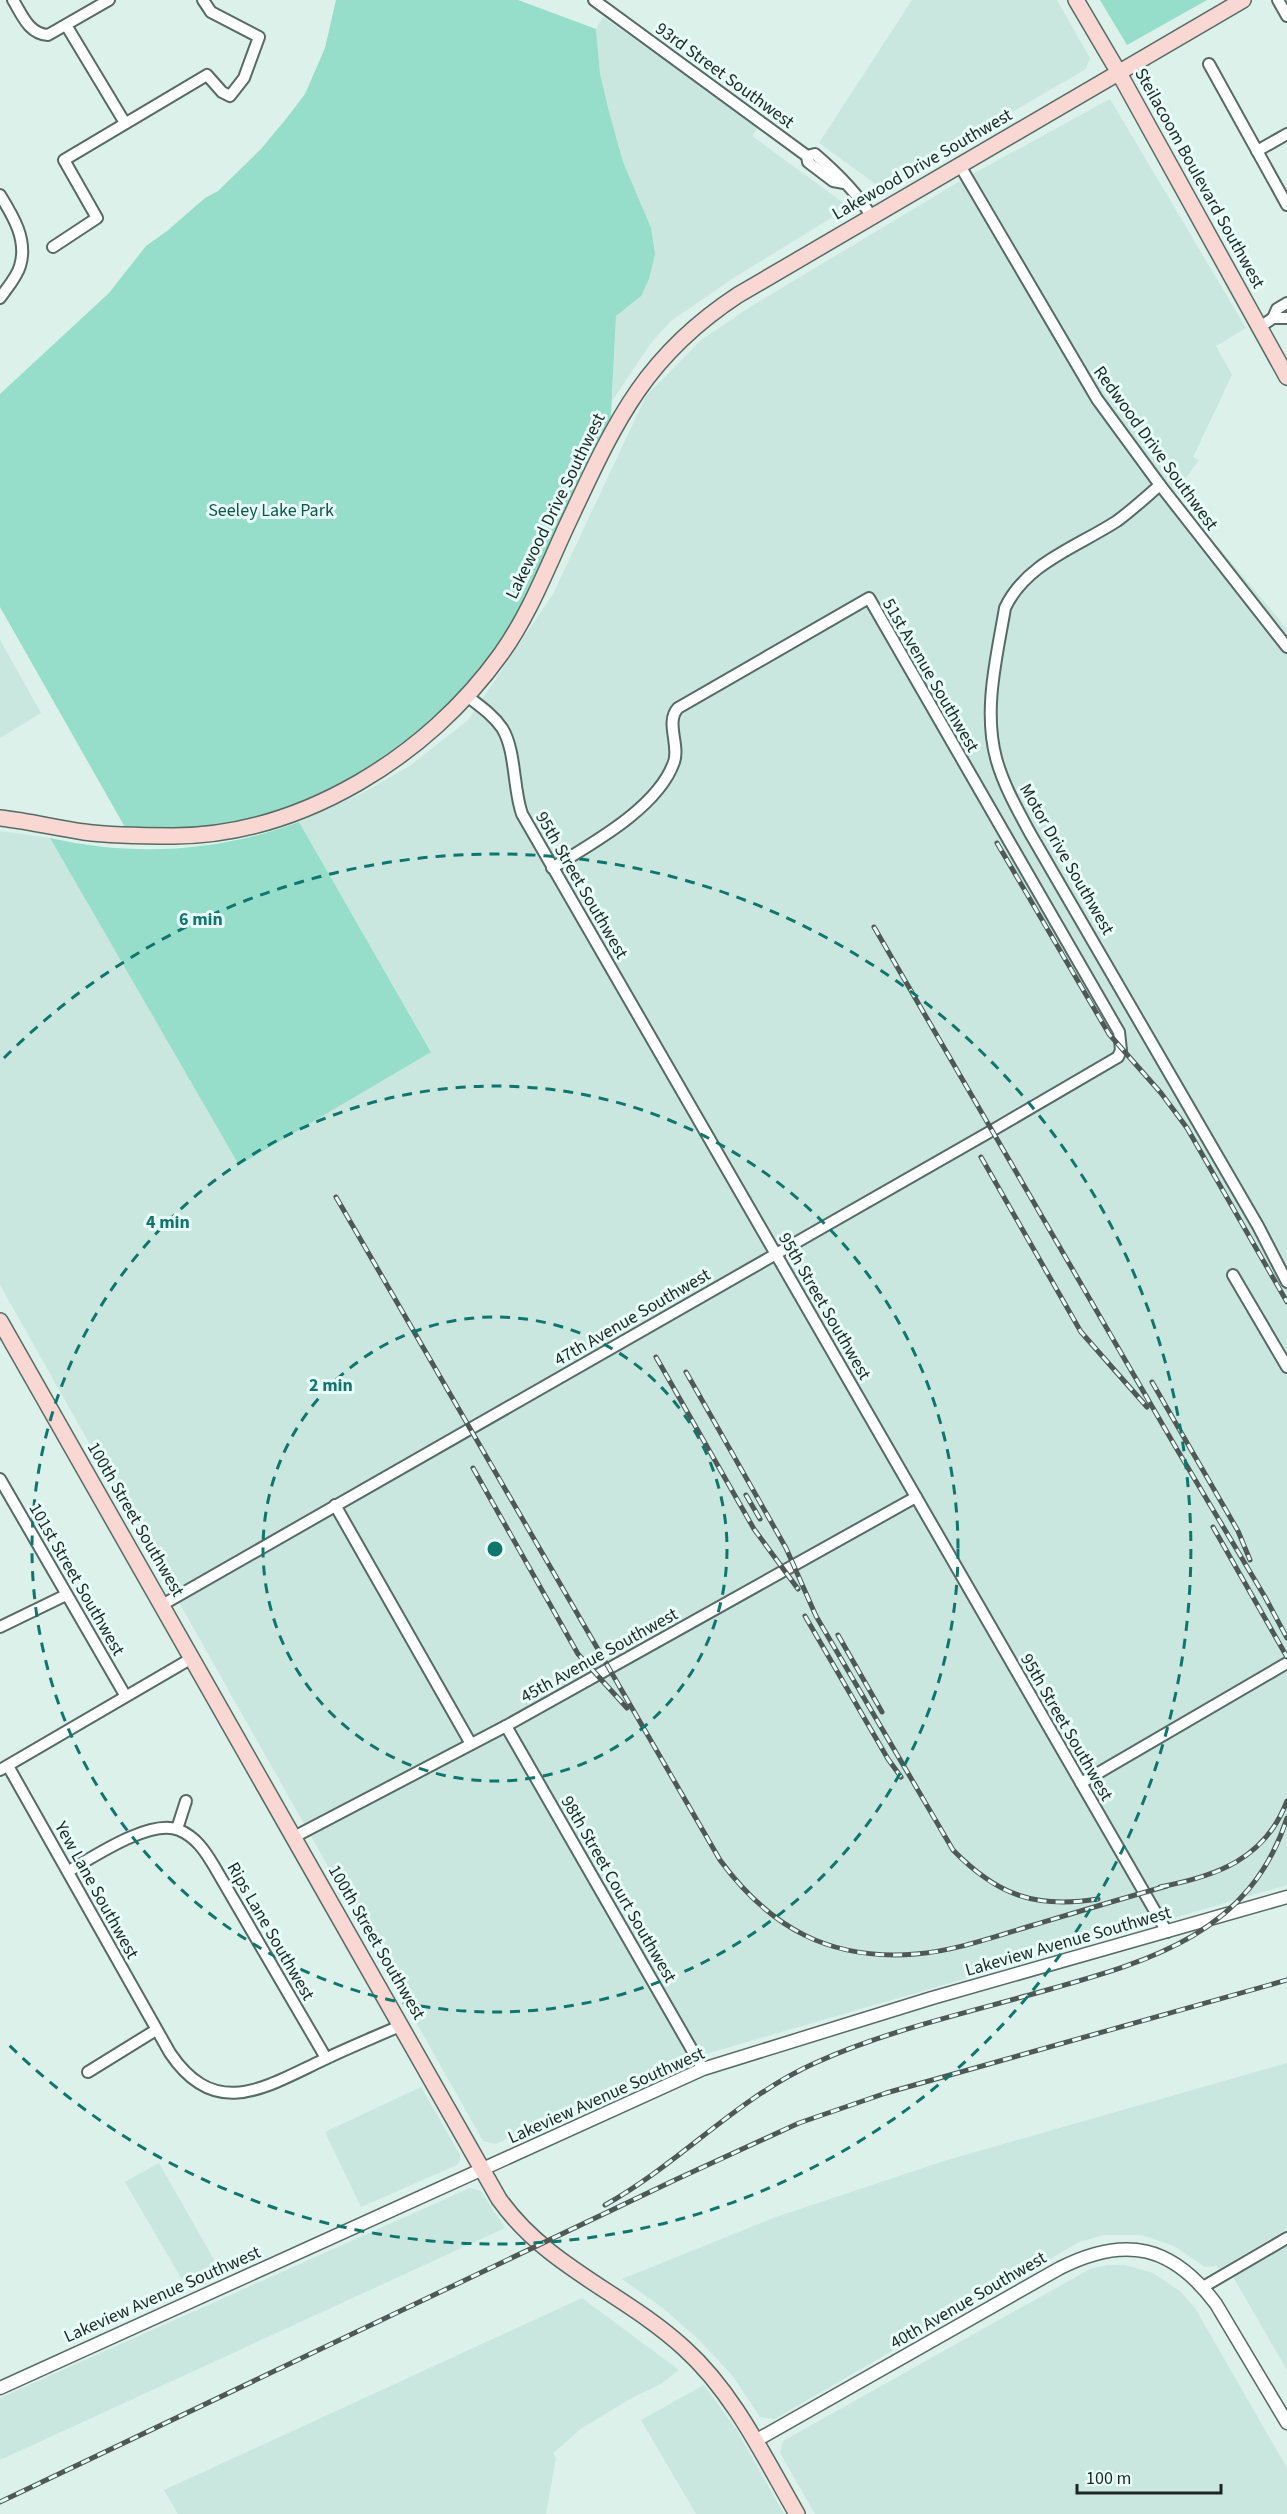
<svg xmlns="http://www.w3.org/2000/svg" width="1287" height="2514" viewBox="0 0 1287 2514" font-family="'Source Sans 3',sans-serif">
<rect width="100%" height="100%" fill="#dbf1ea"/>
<!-- built -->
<g fill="#c9e7de">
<polygon points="912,0 1057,0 1090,58 1086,69 881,188 819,143"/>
<polygon points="603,17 758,127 752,136 849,207 732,279 671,321 651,343 612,401 618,276 596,29"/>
<polygon points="1110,99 1246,328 1216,346 1232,375 1193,457 1199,460 1174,494 1287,629 1287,1885 668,2065 496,2144 483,2141 0,1285 0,831 50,838 239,1164 431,1051 299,822 361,794 411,765 468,720 553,594 646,396 701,340 750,307 960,181"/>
<polygon points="0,640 41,713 0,738"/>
<polygon points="1287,2063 1287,2229 1219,2269 1217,2266 1205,2267 1174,2246 1142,2235 1104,2235 1079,2242 775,2419 760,2417 732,2375 699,2340 663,2308 622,2279 776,2217 944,2161"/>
<polygon points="421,2087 460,2155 460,2161 457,2165 361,2207 325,2132"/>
<polygon points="159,2163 221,2272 187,2288 125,2182"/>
<polygon points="470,2188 481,2191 505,2228 0,2460 0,2398"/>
<polygon points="1287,2244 1287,2370 1232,2275"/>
<polygon points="1107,2265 1125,2265 1153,2273 1180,2291 1195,2308 1287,2468 1287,2514 815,2514 780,2453 783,2441 1090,2269"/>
<polygon points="582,2298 679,2370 661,2384 630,2399 582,2428 553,2453 556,2458 546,2514 178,2514 164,2490"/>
<polygon points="704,2385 736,2429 784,2514 696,2514 641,2420"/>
</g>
<!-- green -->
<g fill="#96ddca">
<polygon points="336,0 518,0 596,29 600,74 609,112 623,162 651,228 655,254 649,279 641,296 616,316 610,434 528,608 467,696 375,774 265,822 130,836 0,607 0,394 109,293 146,246 167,231 205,198 218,191 261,149 286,119 305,94 325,48"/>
<polygon points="1100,0 1207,0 1127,45"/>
<path d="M299 822 431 1052 239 1165 50 838C135 857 217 852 299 822Z"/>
</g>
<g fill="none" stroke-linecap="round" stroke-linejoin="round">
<!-- minor casing -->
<g stroke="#576b65" stroke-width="14">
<g id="minor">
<path d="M13 0C22 15 29 34 48 35L109 0"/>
<polyline points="594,0 807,156 808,162 833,181 844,183"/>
<polyline points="1278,0 1287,16"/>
<polyline points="66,25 125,123"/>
<polyline points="1209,64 1287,205"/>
<polyline points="1257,151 1287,134"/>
<path d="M807 156 815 154C836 172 857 192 871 216"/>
<polyline points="959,164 1097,399 1160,485 1287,647"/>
<path d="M0 195C13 216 28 240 20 266 17 277 7 288 0 298"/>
<polyline points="53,247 97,218 64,160 207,75 222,92 230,96 244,78 259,37 211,12 203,0"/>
<polyline points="1273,318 1287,318"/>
<polyline points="1260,327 1273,318 1277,309 1287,303"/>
<path d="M1160 485C1146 497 1132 510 1117 521 1077 547 1026 563 1005 608 997 656 983 709 996 758 1003 784 1017 809 1030 833L1258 1226 1287 1282"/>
<path d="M467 696C480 706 493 715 502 728 516 750 513 789 522 814L1167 1932"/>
<polyline points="1233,1275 1287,1367"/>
<polyline points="0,1479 125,1695"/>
<polyline points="335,1505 471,1744"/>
<path d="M162 1605 993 1130 1118 1057 1121 1050 1119 1032 869 598 678 708C665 722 680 745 674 762 658 808 591 844 552 868"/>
<polyline points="0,1627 66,1595"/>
<polyline points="506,1726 703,2069"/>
<path d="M8 1766 170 2053C215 2120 264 2088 321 2061 347 2048 375 2037 402 2025"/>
<polyline points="0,1770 192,1658"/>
<polyline points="1081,1783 1287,1663"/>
<polyline points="177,1829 186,1801"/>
<polyline points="294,1837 506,1726 916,1497"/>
<path d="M69 1871C93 1857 151 1818 179 1830 196 1837 205 1851 214 1866L326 2058"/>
<polyline points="88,2072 156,2030"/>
<polyline points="1203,2287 1287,2238"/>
</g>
</g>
<!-- tertiary casing -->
<g stroke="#576b65" stroke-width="15">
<g id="tertiary">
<polyline points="0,2388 703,2069 932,1998 1287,1897"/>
<path d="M755 2441 1060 2268C1125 2235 1172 2245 1216 2304L1287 2423"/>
</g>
</g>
<!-- secondary casing -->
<g stroke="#576b65" stroke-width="18">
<g id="secondary">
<polyline points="1076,0 1119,73 1287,377"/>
<path d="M0 818C28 821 56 828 84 832 114 836 145 836 174 836 302 835 428 756 501 654 529 615 547 568 567 525 614 425 642 358 738 295L1243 0"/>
<path d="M0 1321 499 2199C547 2267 624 2293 684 2348 734 2393 764 2457 797 2514"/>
</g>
</g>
<!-- minor -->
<use href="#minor" stroke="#fff" stroke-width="10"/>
<!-- tertiary -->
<use href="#tertiary" stroke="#fff" stroke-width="12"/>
<!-- secondary -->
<use href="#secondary" stroke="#f9d7d3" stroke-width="15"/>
<!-- rail casing -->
<g stroke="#4e5956" stroke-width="5">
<g id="rail">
<polyline points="997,843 1109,1034 1161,1093 1187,1128 1287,1302"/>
<polyline points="874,927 1175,1446 1265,1597 1287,1638"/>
<polyline points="981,1157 1081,1332 1147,1407"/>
<path d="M336 1197 720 1860C770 1928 830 1961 916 1954 953 1951 991 1938 1027 1927 1074 1913 1120 1899 1167 1886"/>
<polyline points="656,1357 754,1529 798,1589"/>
<path d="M686 1372 786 1548 816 1616 953 1850C997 1895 1035 1909 1098 1899"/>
<polyline points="1152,1382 1238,1531 1250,1560"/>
<polyline points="473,1468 578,1654 627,1708"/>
<polyline points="746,1495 760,1519"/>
<polyline points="1213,1527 1287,1657"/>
<polyline points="805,1616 888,1759 901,1777"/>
<polyline points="838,1635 882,1712"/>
<path d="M1160 1887C1217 1876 1265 1859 1287 1801"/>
<path d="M605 2205C679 2164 737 2098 815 2063 885 2031 966 2013 1040 1992 1146 1962 1249 1936 1287 1818"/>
<polyline points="0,2502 677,2179 799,2123 886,2093 1287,1980"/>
</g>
</g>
<!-- rail -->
<use href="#rail" stroke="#e8fef8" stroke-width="3" stroke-dasharray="9" stroke-linecap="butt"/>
</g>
<!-- distance rings -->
<g fill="none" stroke="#0f766e" stroke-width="3" stroke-dasharray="10 8">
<circle cx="495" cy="1549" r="232"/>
<circle cx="495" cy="1549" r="463"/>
<path d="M4 1058A695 695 0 1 1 4 2040"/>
</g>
<g text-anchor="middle" stroke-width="6" stroke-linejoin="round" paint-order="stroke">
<!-- street labels -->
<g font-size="18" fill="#1e2624" stroke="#e8fef8">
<text transform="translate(725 75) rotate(36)" y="6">93rd Street Southwest</text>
<text transform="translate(922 164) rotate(-30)" y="6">Lakewood Drive Southwest</text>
<text transform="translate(1200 178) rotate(61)" y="6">Steilacoom Boulevard Southwest</text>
<text transform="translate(1156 448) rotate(54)" y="6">Redwood Drive Southwest</text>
<text transform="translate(555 506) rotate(-64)" y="6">Lakewood Drive Southwest</text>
<text transform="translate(931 675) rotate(60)" y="6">51st Avenue Southwest</text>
<text transform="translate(1067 859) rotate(60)" y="6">Motor Drive Southwest</text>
<text transform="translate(582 885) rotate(60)" y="6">95th Street Southwest</text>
<text transform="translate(825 1306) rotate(60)" y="6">95th Street Southwest</text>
<text transform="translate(632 1317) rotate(-30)" y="6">47th Avenue Southwest</text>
<text transform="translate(136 1519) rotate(60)" y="6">100th Street Southwest</text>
<text transform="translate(77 1579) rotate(60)" y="6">101st Street Southwest</text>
<text transform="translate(599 1655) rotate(-29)" y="6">45th Avenue Southwest</text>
<text transform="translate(1067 1727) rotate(60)" y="6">95th Street Southwest</text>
<text transform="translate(619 1889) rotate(60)" y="6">98th Street Court Southwest</text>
<text transform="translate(97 1890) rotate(61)" y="6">Yew Lane Southwest</text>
<text transform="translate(271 1931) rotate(60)" y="6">Rips Lane Southwest</text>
<text transform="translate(1068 1941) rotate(-16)" y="6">Lakeview Avenue Southwest</text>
<text transform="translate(377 1942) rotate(60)" y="6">100th Street Southwest</text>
<text transform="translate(606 2095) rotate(-24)" y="6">Lakeview Avenue Southwest</text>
<text transform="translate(162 2294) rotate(-24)" y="6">Lakeview Avenue Southwest</text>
<text transform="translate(968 2300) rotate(-30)" y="6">40th Avenue Southwest</text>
</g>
<!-- park labels -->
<g font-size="18" fill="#0b5749" stroke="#e8fef8">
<text x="271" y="516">Seeley Lake Park</text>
</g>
</g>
<circle cx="495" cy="1549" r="9" fill="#0f766e" stroke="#e8fef8" stroke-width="3"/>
<g font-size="18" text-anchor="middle" font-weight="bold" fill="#0f766e" stroke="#e8fef8" stroke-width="6" stroke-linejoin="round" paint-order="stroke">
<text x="201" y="925">6 min</text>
<text x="168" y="1228">4 min</text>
<text x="331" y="1391">2 min</text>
</g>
<!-- scale -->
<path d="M1077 2484v9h144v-9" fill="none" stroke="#1e2624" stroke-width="3"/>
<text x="1086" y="2484" font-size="18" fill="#1e2624" stroke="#e8fef8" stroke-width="4.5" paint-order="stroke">100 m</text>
</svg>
